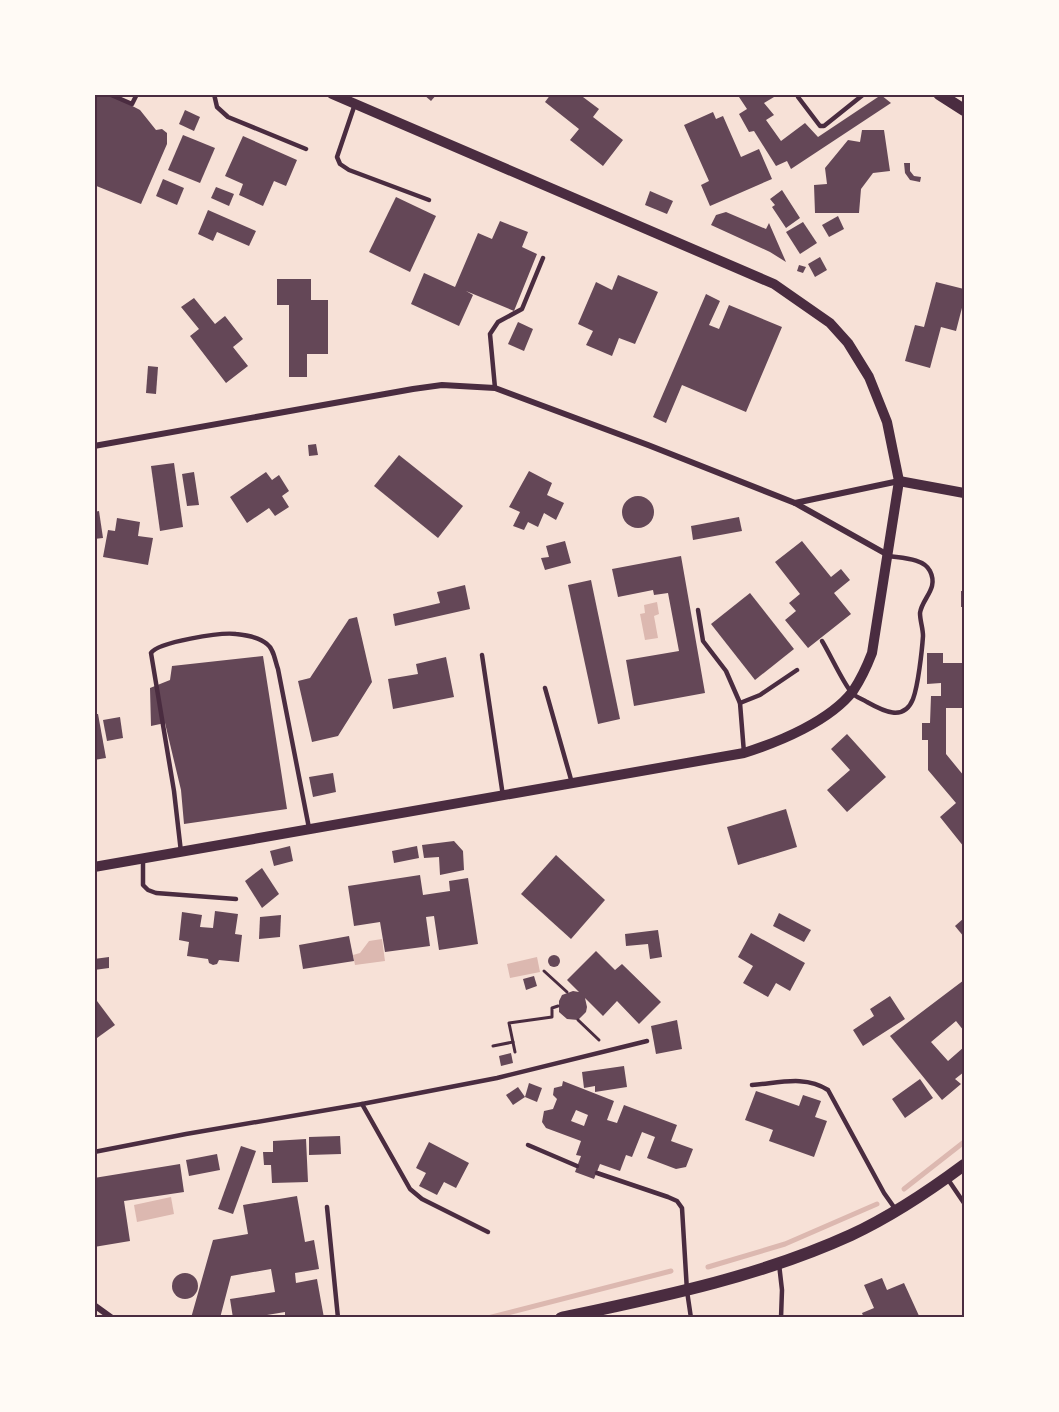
<svg xmlns="http://www.w3.org/2000/svg" width="1059" height="1412" viewBox="0 0 1059 1412" font-family="'Exo 2',sans-serif">
<rect width="100%" height="100%" fill="#f7e1d7"/>
<!-- water -->
<g fill="#dcb8b0">
<polygon points="657,602 659,614 654,616 658,638 645,640 640,614 645,613 644,605"/>
<polygon points="382,939 385,961 355,965 353,955 360,953 369,941"/>
<polygon points="537,957 540,972 510,978 507,964"/>
<polygon points="171,1197 174,1214 137,1222 134,1205"/>
</g>
<g fill="none" stroke-linecap="round" stroke-linejoin="round">
<!-- stream -->
<g stroke="#dcb8b0" stroke-width="5">
<polyline points="904,1189 964,1142"/>
<polyline points="708,1267 785,1244 877,1204"/>
<polyline points="488,1318 671,1271"/>
</g>
</g>
<!-- building -->
<g fill="#644757" fill-rule="evenodd">
<polygon points="94,94 106,94 119,99 140,110 156,130 162,129 167,133 167,144 141,204 94,185"/>
<polygon points="423,94 437,94 431,101"/>
<polygon points="551,94 579,94 599,109 593,117 623,140 603,166 570,140 579,129 545,102"/>
<polygon points="737,94 779,94 764,103 774,115 766,120 781,141 805,123 818,137 881,95 891,103 791,169 787,161 776,166 754,131 749,132 739,114 747,109"/>
<polygon points="185,110 200,117 194,131 179,124"/>
<polygon points="713,112 716,119 723,116 741,157 759,149 772,179 710,206 701,185 709,181 684,125"/>
<polygon points="862,130 884,130 890,171 873,173 861,189 859,213 815,213 814,185 827,184 825,168 848,140 860,142"/>
<polygon points="183,135 215,148 200,183 168,170"/>
<polygon points="243,136 297,160 286,186 274,181 263,206 239,195 243,184 225,176"/>
<polygon points="904,163 910,163 910,171 914,176 921,177 920,182 910,180 905,173"/>
<polygon points="163,179 184,188 177,205 156,196"/>
<polygon points="216,187 234,194 229,206 211,198"/>
<polygon points="782,190 800,218 786,228 772,207 775,205 770,199"/>
<polygon points="650,191 673,201 667,214 645,205"/>
<polygon points="396,197 436,216 410,272 369,252"/>
<polygon points="208,210 256,231 249,246 217,232 213,241 198,234"/>
<polygon points="726,212 766,229 769,223 786,262 770,252 711,225 716,215"/>
<polygon points="838,216 844,229 829,237 822,225"/>
<polygon points="500,221 528,232 522,247 537,254 514,311 466,291 473,295 459,326 411,304 424,273 455,287 478,233 492,239"/>
<polygon points="803,222 817,243 800,254 786,232"/>
<polygon points="820,257 827,270 815,277 808,264"/>
<polygon points="799,265 806,267 803,273 797,271"/>
<polygon points="618,275 658,292 635,344 619,338 612,356 586,345 593,331 578,324 596,282 612,290"/>
<polygon points="277,279 311,279 311,300 328,300 328,354 307,354 307,377 289,377 289,305 277,305"/>
<polygon points="936,282 964,289 964,300 956,331 941,327 930,368 905,361 915,325 924,327"/>
<polygon points="706,294 720,301 709,325 719,329 729,305 782,327 746,412 682,385 666,423 653,417"/>
<polygon points="194,298 215,324 225,316 243,339 233,347 248,366 226,383 190,336 199,329 181,307"/>
<polygon points="518,322 533,329 524,351 508,344"/>
<polygon points="148,366 158,367 156,394 146,393"/>
<polygon points="316,444 318,455 309,456 308,445"/>
<polygon points="399,455 463,506 438,538 374,486"/>
<polygon points="174,463 183,527 160,531 151,466"/>
<polygon points="529,471 552,483 547,495 564,503 556,520 544,513 538,527 528,522 524,530 513,526 520,512 509,507"/>
<polygon points="194,472 199,505 187,506 182,474"/>
<polygon points="266,472 272,480 279,475 289,491 282,496 289,507 275,516 269,508 247,523 230,497"/>
<circle cx="638" cy="512" r="16"/>
<polygon points="99,511 103,538 94,539 94,512"/>
<polygon points="739,517 742,531 693,540 691,526"/>
<polygon points="117,518 140,522 138,536 153,538 148,565 103,557 108,530 115,531"/>
<polygon points="565,541 571,563 545,570 541,558 549,557 546,546"/>
<polygon points="802,541 831,577 841,569 850,580 834,593 851,614 808,648 785,620 796,611 789,603 800,594 775,562"/>
<polygon points="681,556 705,693 634,706 626,660 679,651 668,593 654,595 653,590 618,597 612,569"/>
<polygon points="591,580 620,719 598,724 568,585"/>
<polygon points="465,585 470,609 395,626 393,614 440,603 437,592"/>
<rect x="961" y="591" width="3" height="16"/>
<polygon points="750,593 794,649 755,680 711,624"/>
<polygon points="357,617 372,682 338,736 312,742 298,681 310,678 349,619"/>
<polygon points="927,653 943,653 943,663 964,663 964,708 946,708 946,754 964,776 964,847 940,817 956,803 928,770 928,740 922,740 922,723 930,723 931,696 941,696 941,683 927,684"/>
<polygon points="263,656 287,809 184,824 181,790 165,723 151,726 150,688 170,680 172,666"/>
<polygon points="446,657 454,697 393,709 388,679 418,674 416,664"/>
<polygon points="94,714 98,714 106,758 94,760"/>
<polygon points="120,717 123,738 107,741 103,720"/>
<polygon points="847,734 886,777 847,812 827,790 850,770 831,749"/>
<polygon points="333,773 336,792 313,797 309,777"/>
<polygon points="786,809 797,847 738,865 727,827"/>
<polygon points="454,841 463,851 464,870 440,875 439,857 424,858 422,845"/>
<polygon points="290,846 293,861 274,866 270,851"/>
<polygon points="417,846 419,858 394,863 392,851"/>
<polygon points="556,855 605,900 571,939 521,894"/>
<polygon points="262,868 279,894 262,908 245,881"/>
<polygon points="420,875 423,895 450,891 449,881 468,878 478,944 439,950 434,916 426,917 430,946 385,952 380,922 354,926 348,886"/>
<polygon points="215,911 238,914 235,934 242,935 239,962 219,960 217,964 213,965 209,963 208,959 187,956 189,942 179,940 182,912 202,915 200,927 213,928"/>
<polygon points="779,913 811,930 804,942 773,926"/>
<polygon points="281,915 280,937 259,939 260,917"/>
<polygon points="964,918 964,937 955,926"/>
<polygon points="658,930 662,957 650,959 648,944 626,946 625,934"/>
<polygon points="751,933 805,963 790,991 776,983 768,997 743,983 753,966 738,957"/>
<polygon points="349,936 354,961 303,969 299,945"/>
<polygon points="596,951 615,970 622,964 661,1002 639,1024 617,1001 603,1016 585,998 587,1007 586,1012 578,1020 567,1019 559,1012 559,1001 562,995 573,991 579,992 567,980"/>
<circle cx="554" cy="961" r="6"/>
<polygon points="109,957 109,968 94,970 94,959"/>
<polygon points="534,976 537,986 526,990 523,979"/>
<polygon points="964,980 964,1031 956,1021 931,1042 948,1061 964,1047 964,1072 955,1079 961,1084 942,1100 890,1036"/>
<polygon points="890,996 905,1019 863,1046 853,1030 874,1016 870,1009"/>
<polygon points="94,997 115,1025 97,1038 94,1034"/>
<polygon points="677,1020 682,1049 656,1054 651,1026"/>
<polygon points="511,1053 513,1063 501,1066 499,1056"/>
<polygon points="624,1066 627,1087 595,1092 595,1086 584,1088 582,1072"/>
<polygon points="920,1079 933,1098 905,1118 892,1099"/>
<path d="M563 1081 614 1101 607 1120 617 1123 624 1105 677 1125 671 1141 693 1149 686 1167 676 1169 647 1158 655 1137 642 1132 632 1157 626 1155 620 1171 600 1164 594 1179 575 1172 581 1156 576 1155 581 1141 546 1128 542 1122 544 1111 553 1109 557 1099 553 1095 554 1088 562 1086ZM576 1110 588 1115 584 1126 571 1121Z"/>
<polygon points="529,1083 542,1088 537,1102 525,1097"/>
<polygon points="518,1087 525,1097 513,1105 506,1095"/>
<polygon points="756,1091 799,1106 803,1095 821,1101 815,1117 827,1121 814,1157 769,1141 773,1130 745,1120"/>
<polygon points="340,1136 341,1154 309,1155 309,1137"/>
<polygon points="306,1139 308,1182 272,1183 271,1165 264,1165 263,1152 273,1152 273,1141"/>
<polygon points="429,1142 469,1163 456,1188 444,1182 437,1195 419,1186 426,1173 416,1168"/>
<polygon points="241,1146 256,1151 233,1214 218,1209"/>
<polygon points="217,1154 220,1170 189,1176 186,1160"/>
<polygon points="180,1164 184,1192 124,1201 130,1241 94,1247 94,1178"/>
<polygon points="297,1196 305,1242 314,1240 319,1269 295,1273 296,1283 317,1279 324,1318 285,1318 285,1312 267,1315 267,1318 233,1318 230,1299 275,1292 271,1269 231,1276 220,1318 191,1318 213,1240 248,1234 243,1205"/>
<circle cx="185" cy="1286" r="13"/>
<polygon points="882,1278 887,1290 904,1283 920,1318 864,1318 862,1313 874,1308 864,1285"/>
</g>
<g fill="none" stroke-linecap="round" stroke-linejoin="round">
<!-- path -->
<g stroke="#4a2c40" stroke-width="3">
<polyline points="544,971 567,992"/>
<polyline points="578,1020 599,1040"/>
<polyline points="493,1046 513,1042"/>
<polyline points="515,1052 509,1023 552,1017 552,1008 558,1006"/>
</g>
<!-- service -->
<g stroke="#4a2c40" stroke-width="4.5">
<polyline points="109,94 132,104 137,94"/>
<polyline points="214,94 217,107 228,117 306,149"/>
<polyline points="798,97 820,126 824,126 864,94"/>
<polyline points="355,104 337,157 340,164 349,170 429,200"/>
<polyline points="495,388 490,334 498,322 522,309 543,258"/>
<polyline points="698,610 703,641 726,671 740,703 744,753"/>
<path d="M822 641C829 652 844 685 852 693 855 697 863 699 867 702 883 711 904 722 913 699 918 686 922 651 923 636 923 628 920 621 920 613 922 598 939 589 930 571 924 558 901 558 889 556"/>
<polyline points="482,655 503,796"/>
<polyline points="545,688 572,783"/>
<polyline points="740,703 760,695 797,670"/>
<path d="M181 852 174 791 151 653C158 642 221 632 236 634 246 635 259 637 267 644 274 649 275 661 278 669L309 828"/>
<polyline points="143,859 143,885 148,890 156,893 236,899"/>
<path d="M752 1085C779 1083 805 1075 828 1090L884 1193 896 1210"/>
<polyline points="362,1104 410,1189 422,1199 488,1232"/>
<polyline points="528,1145 577,1166"/>
<polyline points="94,1152 186,1134 362,1104 497,1078 647,1041"/>
<polyline points="597,1173 668,1197 677,1201 682,1208 687,1291 691,1318"/>
<polyline points="947,1178 964,1203"/>
<polyline points="327,1207 338,1318"/>
<polyline points="779,1264 782,1290 781,1318"/>
</g>
<!-- minor -->
<g stroke="#4a2c40" stroke-width="6">
<polyline points="94,446 413,389 442,385 495,388 648,445 795,503 888,555"/>
<polyline points="795,503 899,481"/>
<polyline points="94,1305 112,1318"/>
</g>
<!-- tertiary -->
<g stroke="#4a2c40" stroke-width="10">
<polyline points="899,481 964,493"/>
<path d="M94 867 744 753C779 742 830 721 853 691 861 679 867 666 872 653L899 481 887 422 869 377 848 343 830 323 774 284 332 94"/>
</g>
<!-- secondary -->
<g stroke="#4a2c40" stroke-width="12">
<polyline points="939,94 964,110"/>
<path d="M561 1318C660 1297 759 1277 851 1235 892 1216 929 1191 964 1165"/>
</g>
</g>
<!-- border -->
<rect width="1059" height="1412" fill="none" stroke="#fffaf5" stroke-width="192"/>
<rect x="96" y="96" width="867" height="1220" fill="none" stroke="#4a2c40" stroke-width="2"/>
</svg>
